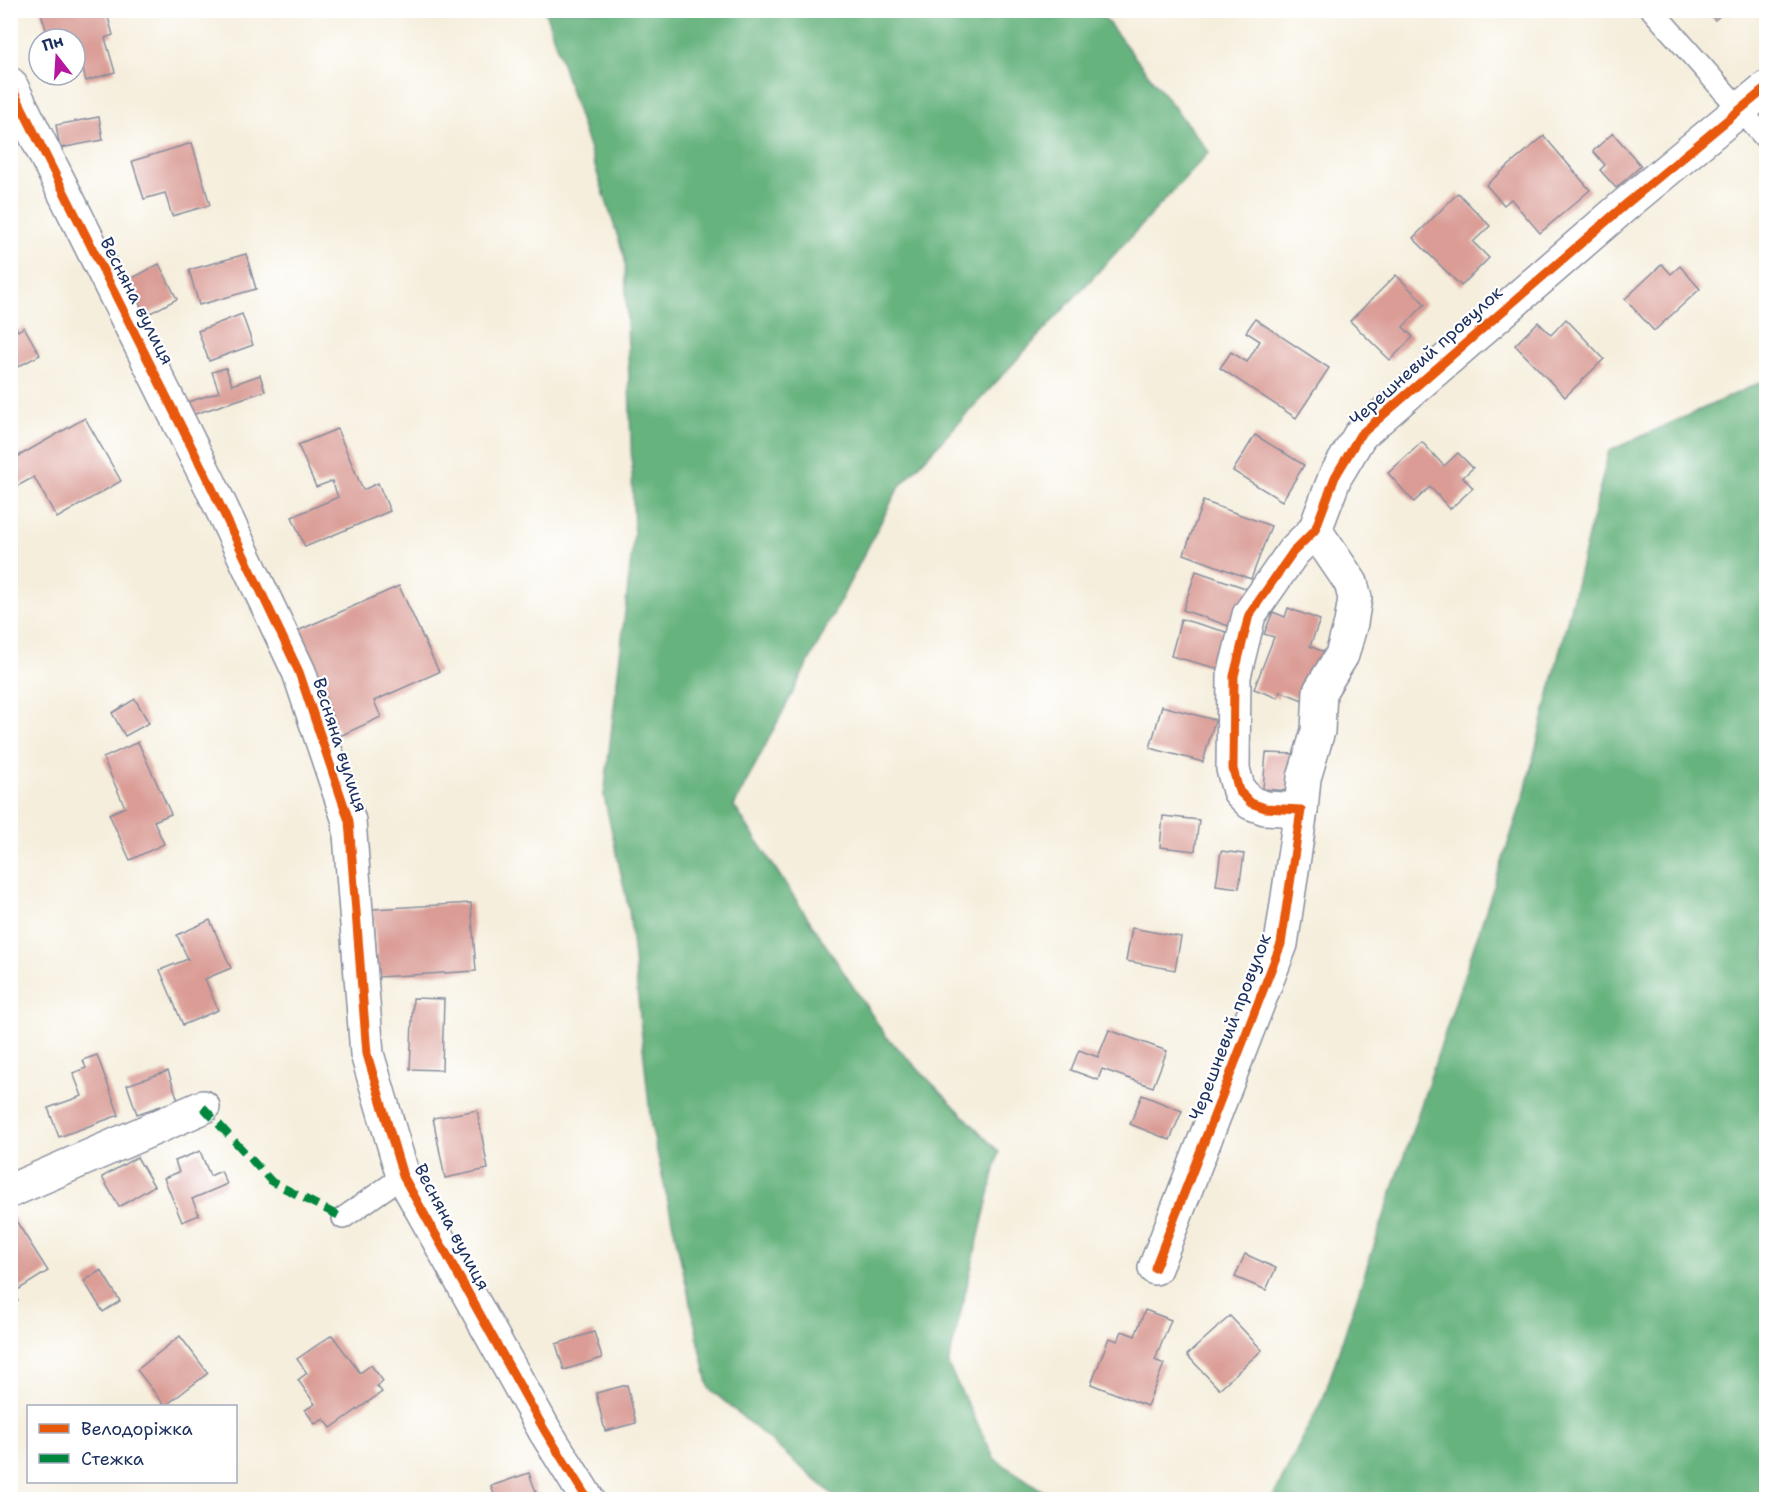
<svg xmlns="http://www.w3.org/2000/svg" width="1777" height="1510" viewBox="0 0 1777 1510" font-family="'Shantell Sans',sans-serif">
<rect width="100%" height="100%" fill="#fff"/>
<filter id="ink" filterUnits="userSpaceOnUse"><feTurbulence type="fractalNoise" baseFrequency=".0167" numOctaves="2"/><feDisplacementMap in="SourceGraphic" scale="12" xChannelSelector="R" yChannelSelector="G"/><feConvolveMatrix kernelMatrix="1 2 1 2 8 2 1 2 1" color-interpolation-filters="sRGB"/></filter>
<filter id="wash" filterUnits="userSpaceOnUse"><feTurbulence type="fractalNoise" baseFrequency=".008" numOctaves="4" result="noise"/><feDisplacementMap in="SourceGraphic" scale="24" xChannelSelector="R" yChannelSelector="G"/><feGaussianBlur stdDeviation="1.35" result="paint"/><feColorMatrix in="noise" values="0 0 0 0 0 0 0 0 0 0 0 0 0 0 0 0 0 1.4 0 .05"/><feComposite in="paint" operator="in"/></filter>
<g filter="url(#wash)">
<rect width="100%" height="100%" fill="#f5eedc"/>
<!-- forest -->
<g fill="#66b37e" stroke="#40716e" stroke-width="1.5">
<polygon points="545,11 1099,11 1209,152 899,487 734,806 885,1035 999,1152 948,1365 995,1459 1055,1499 838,1499 709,1388 651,1125 629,910 604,796 634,533 625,259"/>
<polygon points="1766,380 1766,1499 1272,1499 1324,1396 1524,796 1609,451"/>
</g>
<g id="blocks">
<!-- building -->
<g fill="#da9c95">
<polygon points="40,10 106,10 113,35 105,38 115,72 86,81 75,39 49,39"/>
<polygon points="1706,10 1726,10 1715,20"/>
<polygon points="99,117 103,140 60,148 56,125"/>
<polygon points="1613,133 1641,166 1616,188 1600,170 1605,165 1593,151"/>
<polygon points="1544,136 1590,190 1540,233 1511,199 1504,205 1486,185"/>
<polygon points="192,143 210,205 172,216 165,193 144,199 132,161"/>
<polygon points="1458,193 1490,226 1473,242 1489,258 1461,286 1413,238"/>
<polygon points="246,254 256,289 199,305 189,270"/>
<polygon points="159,264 177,299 141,318 123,283"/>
<polygon points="1662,264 1671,274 1680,266 1700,289 1654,331 1625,299"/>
<polygon points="1396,275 1425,304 1403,327 1413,337 1390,360 1350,321"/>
<polygon points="242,314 253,345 209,361 198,331"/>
<polygon points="10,318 18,331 24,327 40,355 10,371"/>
<polygon points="1255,319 1329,368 1296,418 1220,368 1231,352 1247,362 1260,341 1246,332"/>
<polygon points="1566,319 1604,359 1565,397 1515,345 1538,322 1551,335"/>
<polygon points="226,368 232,385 260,375 265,391 189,416 185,403 219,392 212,372"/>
<polygon points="85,418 121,481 57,518 34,477 10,490 10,461"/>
<polygon points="337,429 363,490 378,483 390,511 305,547 292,517 338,497 332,481 316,487 298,445"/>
<polygon points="1255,435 1304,465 1282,501 1233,471"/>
<polygon points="1422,442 1444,466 1458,453 1473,468 1463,477 1473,488 1450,509 1430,487 1414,502 1388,473"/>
<polygon points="1203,501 1271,526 1251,579 1184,554"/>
<polygon points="1196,571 1254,591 1240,630 1183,610"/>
<polygon points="399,586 439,672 374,701 381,717 340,736 293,633"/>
<polygon points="1288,608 1320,620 1310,646 1324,652 1305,701 1280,691 1278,698 1254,689 1274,637 1264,634 1273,612 1285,617"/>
<polygon points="1181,619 1237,635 1227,671 1171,656"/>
<polygon points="135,699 149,723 125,736 112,713"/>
<polygon points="1162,706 1215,720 1203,762 1150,748"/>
<polygon points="138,742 171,814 154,821 164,844 130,860 109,814 125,807 103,758"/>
<polygon points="1266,753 1296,754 1293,791 1263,789"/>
<polygon points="1163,816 1199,820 1195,851 1160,847"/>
<polygon points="1221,851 1244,854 1239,888 1216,885"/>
<polygon points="471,903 476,971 378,977 373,909"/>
<polygon points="210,920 231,968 205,979 218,1010 183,1025 160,970 188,959 177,935"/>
<polygon points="1132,928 1181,937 1175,970 1126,961"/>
<polygon points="413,998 444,999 442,1070 410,1069"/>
<polygon points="1109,1030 1167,1051 1153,1087 1102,1069 1098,1080 1071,1070 1079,1050 1098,1057"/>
<polygon points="97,1055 119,1115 59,1137 48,1108 82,1096 73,1073 86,1068 83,1060"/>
<polygon points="168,1071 178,1100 137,1114 127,1085"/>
<polygon points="1142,1095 1182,1111 1170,1140 1130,1124"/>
<polygon points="477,1110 488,1169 445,1178 433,1118"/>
<polygon points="200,1151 210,1176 221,1171 227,1184 192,1199 199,1215 182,1222 164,1178 179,1172 175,1161"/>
<polygon points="137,1157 154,1186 119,1207 102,1177"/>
<polygon points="13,1216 48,1271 13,1293 18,1300 10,1305 10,1218"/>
<polygon points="1245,1254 1276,1268 1266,1290 1235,1277"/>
<polygon points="101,1270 120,1301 103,1312 84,1281"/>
<polygon points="1145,1310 1171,1320 1155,1360 1164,1364 1147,1406 1091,1384 1109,1338 1118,1341 1122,1331 1135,1336"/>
<polygon points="1230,1316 1262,1350 1219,1389 1187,1355"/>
<polygon points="594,1332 602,1358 564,1370 556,1344"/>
<polygon points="332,1335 360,1373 371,1365 383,1381 377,1386 382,1392 331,1428 324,1419 315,1424 305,1410 315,1404 298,1380 307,1373 297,1359"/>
<polygon points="180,1336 208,1373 165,1406 137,1370"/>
<polygon points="627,1385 636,1423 605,1431 596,1393"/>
<polygon points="529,1473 539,1500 496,1500 491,1486"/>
</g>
</g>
</g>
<g filter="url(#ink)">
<use href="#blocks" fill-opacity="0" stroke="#888e9d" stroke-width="1.5"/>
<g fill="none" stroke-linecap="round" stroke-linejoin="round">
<!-- lane casing -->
<g stroke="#888e9d" stroke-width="24">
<g id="lane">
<polyline points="1652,10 1766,139"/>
<polyline points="343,1218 403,1176"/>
</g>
</g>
<!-- street casing -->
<g stroke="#888e9d" stroke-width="36">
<g id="street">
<polyline points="10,84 210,484 299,672 349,821 367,1054 403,1176 545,1431 588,1500"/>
<polyline points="1301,810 1304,778 1318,731 1320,691 1342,655 1351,623 1355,598 1351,583 1315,530"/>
<polyline points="10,1191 203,1107"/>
<polyline points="1155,1268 1281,944 1301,810 1265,808 1251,803 1239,791 1233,769 1234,676 1249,615 1293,552 1315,530 1335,477 1360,435 1625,205 1766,88"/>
</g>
</g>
<!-- lane -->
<use href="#lane" stroke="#fff" stroke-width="21"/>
<!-- street -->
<use href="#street" stroke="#fff" stroke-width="33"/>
<!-- quiet -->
<polyline stroke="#00873e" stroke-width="8" stroke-dasharray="15 8" stroke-linecap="butt" points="203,1107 272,1182 343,1218"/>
<!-- cycleway casing -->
<g stroke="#fff" stroke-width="13">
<g id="cycleway">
<polyline points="10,84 210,484 299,672 349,821 367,1054 403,1176 545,1431 588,1500"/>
<polyline points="1155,1268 1281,944 1301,810 1265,808 1251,803 1239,791 1233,769 1234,676 1249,615 1293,552 1315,530 1335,477 1360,435 1625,205 1766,88"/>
</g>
</g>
<!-- cycleway -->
<use href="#cycleway" stroke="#e8590c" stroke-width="9"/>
</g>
</g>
<g text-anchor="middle" stroke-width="4.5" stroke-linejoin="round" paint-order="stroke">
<!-- street labels -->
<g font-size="18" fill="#1b2f5e" stroke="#fff">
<text transform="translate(137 301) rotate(63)" y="6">Весняна вулиця</text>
<text transform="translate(1426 356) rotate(-42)" y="6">Черешневий провулок</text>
<text transform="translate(340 745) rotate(72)" y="6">Весняна вулиця</text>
<text transform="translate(1230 1027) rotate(-69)" y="6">Черешневий провулок</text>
<text transform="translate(452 1227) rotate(62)" y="6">Весняна вулиця</text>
</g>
</g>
<!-- margin -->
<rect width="1777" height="1510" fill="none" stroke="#fff" stroke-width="36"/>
<!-- legend -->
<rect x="27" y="1405" width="210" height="78" fill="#ffffff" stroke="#a4acbf" stroke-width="1.5"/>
<rect x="39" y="1424" width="30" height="9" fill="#e8590c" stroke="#a4acbf" stroke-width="1.5"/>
<text x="81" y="1435" font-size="18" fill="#1b2f5e">Велодоріжка</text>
<rect x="39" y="1454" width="30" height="9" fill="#00873e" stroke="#a4acbf" stroke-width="1.5"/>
<text x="81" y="1465" font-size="18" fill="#1b2f5e">Стежка</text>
<!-- north arrow -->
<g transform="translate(57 57) rotate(343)"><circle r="28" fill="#ffffff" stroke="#a4acbf" stroke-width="1.5"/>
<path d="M0-4.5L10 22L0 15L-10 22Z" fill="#b5179e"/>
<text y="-9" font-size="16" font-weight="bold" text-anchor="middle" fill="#1b2f5e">Пн</text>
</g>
</svg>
